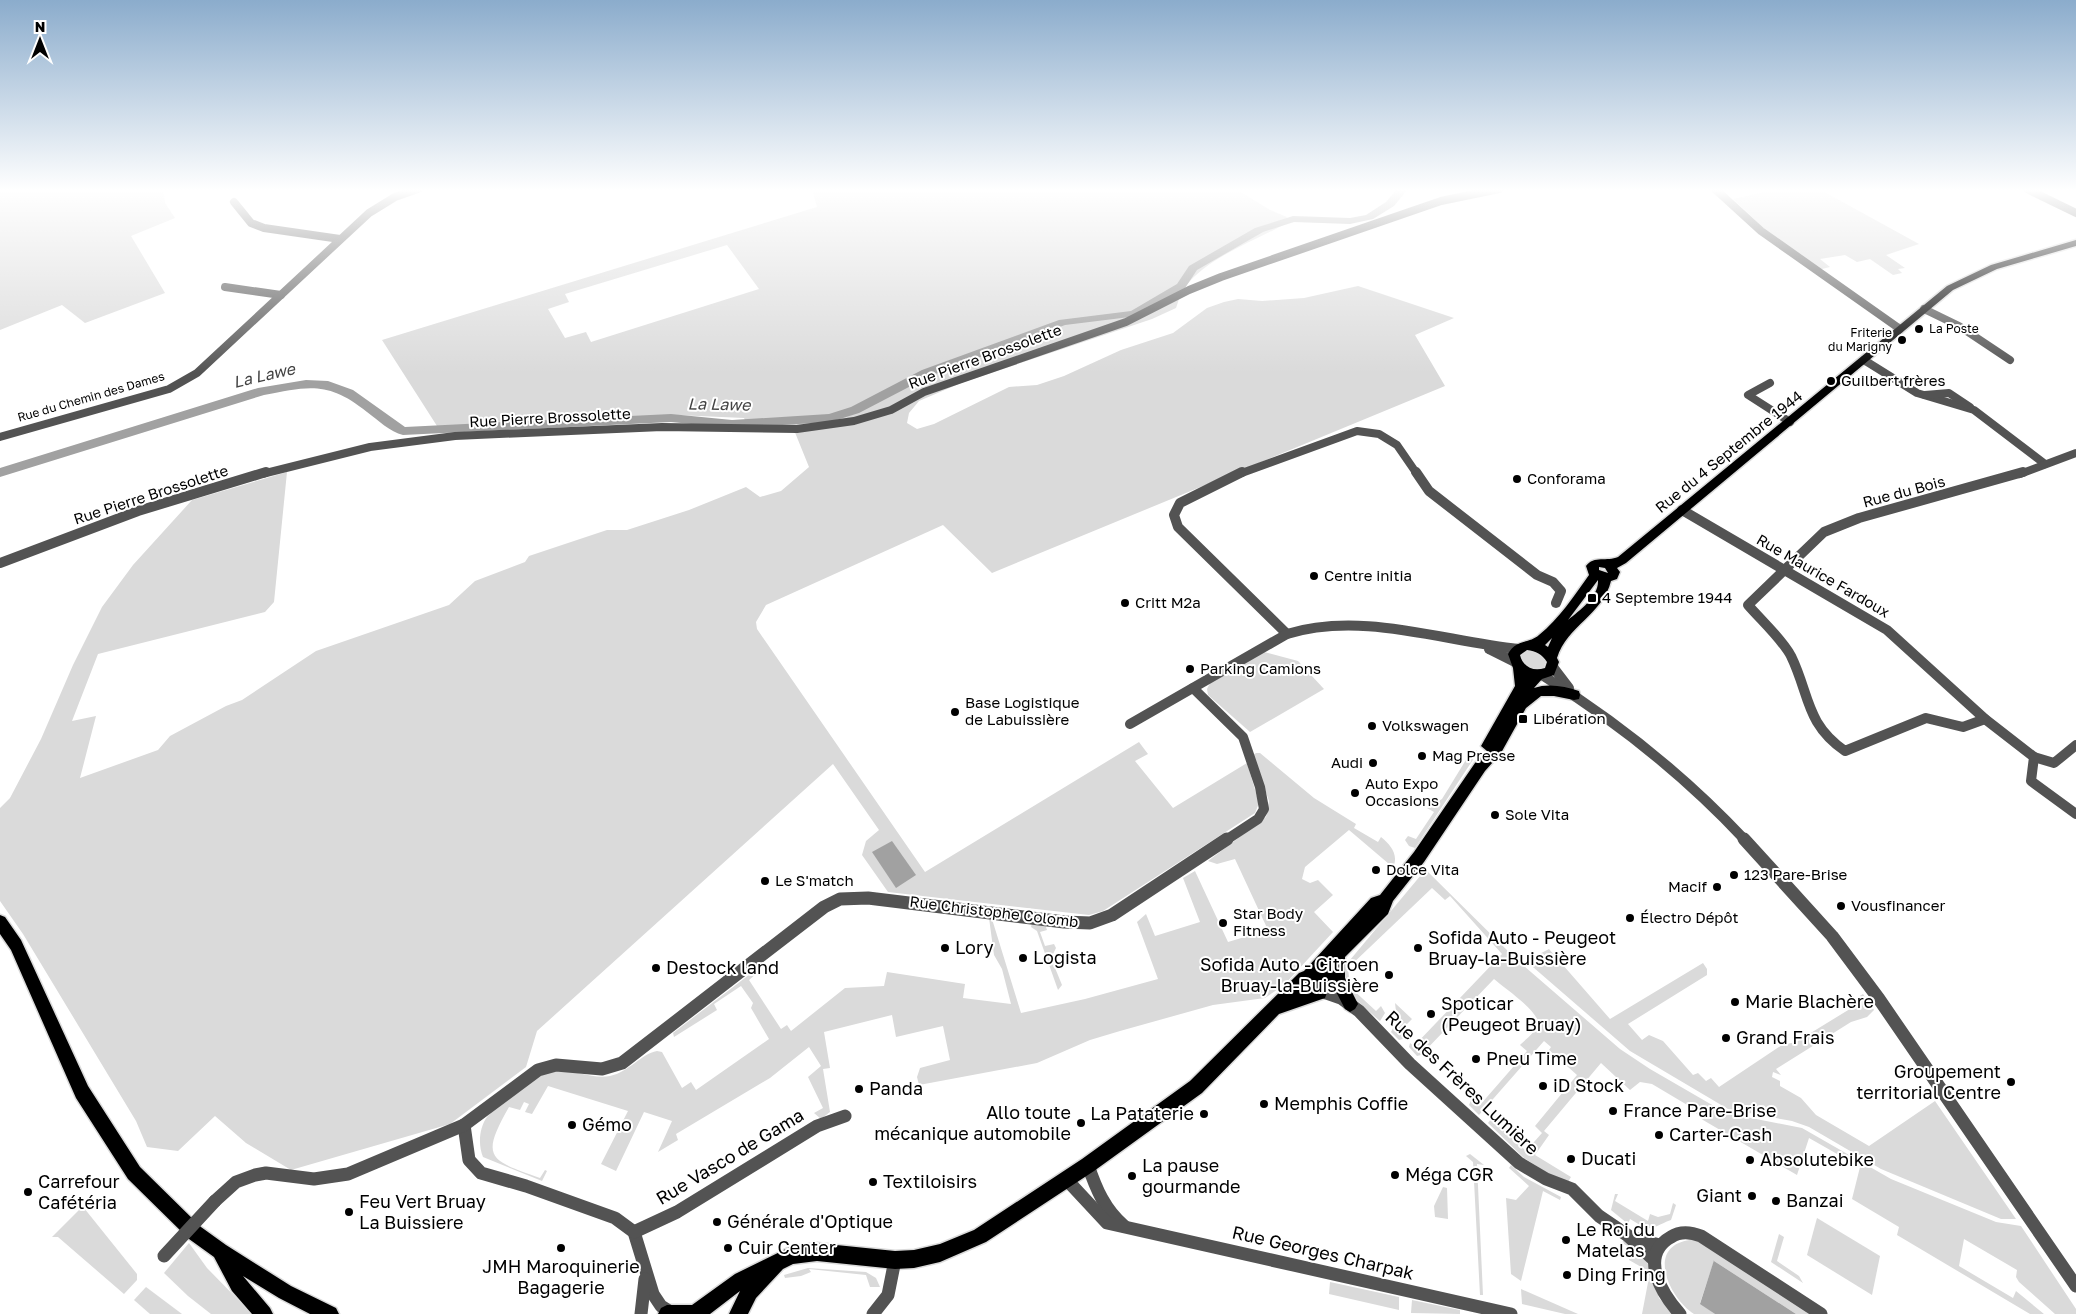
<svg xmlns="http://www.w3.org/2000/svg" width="2076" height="1314" viewBox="0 0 2076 1314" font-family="'Golos Text',sans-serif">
<rect width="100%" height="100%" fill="#fff"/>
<!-- green -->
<g fill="#dadada" fill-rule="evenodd">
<polygon points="0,189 163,189 165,203 175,218 131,236 165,293 85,323 62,305 0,330"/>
<path d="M812 189H1236L1270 210 1287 217 1283 225C1251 243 1208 257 1185 287L1197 290 1179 299 1176 308 1152 319 961 383 919 401 909 413 907 423 917 429 934 424 1009 387 1037 385 1064 376 1121 350 1173 333 1207 308 1224 302 1238 299 1262 301 1304 298 1358 286 1454 318 1415 335 1445 386 992 573 943 525 766 605 756 622 757 629 925 872 1139 742 1148 754 1135 761 1173 808 1247 763 1259 803 1255 813 1103 911 1089 915 888 892 862 855 866 841 879 830 833 764 537 1031 526 1067 450 1124 291 1170 246 1143 215 1116 178 1151 147 1147 136 1121 23 934 0 901V808L10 798 41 739 73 665 102 607 133 565 192 500 287 472 274 602 265 612 98 654 72 721 96 716 80 778 158 750 170 736 226 706 242 700 316 651 449 605 475 581 525 562 529 556 607 530H627L689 510 746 487 760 497 781 491 809 467 794 430 749 428 744 418 676 415 437 426 382 340 817 207ZM727 245 759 289 591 342 586 332 565 338 548 309 569 302 565 294Z"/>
<polygon points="1819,189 1919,244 1886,255 1905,268 1898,269 1902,273 1893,275 1870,259 1857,262 1845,255 1820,259 1830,267 1818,270 1770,234 1733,199 1769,191"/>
<path d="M1528 650 1537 651 1546 659 1544 668C1533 672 1522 667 1520 656Z"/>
<polygon points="1264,652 1298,661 1324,689 1250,732 1208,695 1207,689 1210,683"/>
<polygon points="1472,750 1476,750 1478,752 1415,848 1409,846 1405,840 1408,836 1416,839 1434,812 1427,808 1442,799"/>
<path d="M1256 753H1260L1314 798 1356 824 1354 828 1378 842 1381 837C1390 844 1398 854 1394 865L1389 864 1349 830 1305 867 1302 879 1310 883 1318 880 1333 895 1314 912 1333 932 1284 985 1265 998 1213 1005 1120 1031 1090 1040 1037 1063 919 1085 917 1077 920 1068 950 1060 943 1026 896 1037 892 1015 824 1032 830 1068 823 1069 830 1112 821 1119 814 1113 823 1108 808 1077 821 1066 809 1047 770 1078 676 1134 678 1140 658 1152 672 1121 644 1112 616 1171 601 1164 628 1111 548 1086 532 1114 525 1112 529 1104 524 1102 520 1110 509 1107C480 1158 489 1160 540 1178L545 1170 547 1171 542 1181 483 1157C478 1145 479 1128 487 1117 496 1106 536 1075 549 1072 569 1066 590 1080 610 1076 629 1072 641 1054 657 1051L662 1052 682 1088 691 1082 696 1090 769 1039 751 1008 753 1003 741 986 714 1004 717 1010 674 1037 673 1033 754 971 756 974 749 980 781 1029 787 1025 791 1031 845 988 884 986 887 972 965 984 963 998 1011 1004 1002 969 994 955 989 918 992 919 1021 1013 1085 999 1158 979 1137 922 1146 914 1155 936 1200 922 1183 878 1195 871 1228 942 1268 930 1235 859 1217 864 1208 861 1266 817 1269 801 1253 755Z"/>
<path d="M1427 871 1517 960 1620 1049 1650 1069 1726 1113 1802 1128 1891 1179 1996 1222 2021 1226 2076 1309V1314H2055L2019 1282 2016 1277 2017 1270 1964 1239 1959 1266 2013 1298 2016 1291 2044 1314H2030L1897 1235 1899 1227 1852 1199 1860 1167 1809 1138 1797 1175 1703 1120 1689 1106 1652 1084 1640 1082 1630 1090 1601 1063 1544 1131 1549 1135 1535 1155 1571 1177 1568 1182 1563 1183 1524 1158 1488 1123 1491 1119 1526 1151 1542 1133 1535 1126 1577 1075 1549 1050 1551 1047 1544 1041 1479 1115 1469 1105 1472 1098 1480 1105 1527 1051 1520 1045C1525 1040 1537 1031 1538 1024 1540 1012 1503 987 1494 979L1421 1055 1417 1056 1409 1047 1410 1043 1414 1046 1502 954 1450 896 1445 900 1432 888 1348 968 1350 987 1376 1011 1381 1006 1385 1013 1380 1021C1371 1013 1347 994 1345 982 1344 977 1345 971 1345 966L1421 875Z"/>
<polygon points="1032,923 1045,924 1047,930 1040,932 1045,946 1054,944 1056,948 1051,958 1062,985 1058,990 1037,931 1031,927"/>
<polygon points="1549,949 1610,1019 1703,963 1707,969 1707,975 1628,1024 1642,1040 1649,1035 1663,1041 1693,1075 1698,1073 1706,1081 1711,1078 1719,1087 1782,1045 1796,1042 1858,1004 1858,997 1863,994 1874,1010 1867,1017 1851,1022 1776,1069 1781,1075 1773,1072 1772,1077 1780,1081 1780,1086 1801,1098 1816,1115 1869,1146 1935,1101 2016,1219 2001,1219 1881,1169 1809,1127 1792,1121 1728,1109 1630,1051 1526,961"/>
<polygon points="1395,1003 1412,1019 1399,1032 1404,1037 1403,1039 1399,1040 1391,1032 1397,1020"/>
<polygon points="1470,1154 1484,1165 1477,1164 1483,1295 1480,1295 1473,1162 1466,1156"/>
<polygon points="1511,1165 1524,1177 1561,1197 1560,1200 1543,1191 1521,1281 1511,1274 1506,1198 1516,1200 1529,1186 1509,1168"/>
<polygon points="1443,1187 1447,1188 1448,1219 1435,1217 1434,1206"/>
<path d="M1615 1194H1618L1615 1201 1648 1221 1650 1214 1658 1217 1670 1214 1673 1203 1676 1205 1671 1220C1649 1228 1654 1234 1630 1219L1628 1224 1611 1210Z"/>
<polygon points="84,1208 137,1274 137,1280 124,1294 58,1237 52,1237 80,1209"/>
<polygon points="1817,1218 1880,1256 1872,1295 1807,1255"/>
<polygon points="1779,1234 1784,1237 1777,1261 1799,1276 1803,1283 1771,1262"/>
<polygon points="1624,1239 1646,1258 1659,1298 1673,1314 1642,1314 1650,1272 1629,1260 1631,1248 1622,1243"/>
<path d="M1690 1240H1696L1816 1314H1796L1714 1261 1700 1303 1715 1314H1694C1669 1298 1645 1246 1690 1240Z"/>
<polygon points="189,1243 207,1268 252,1314 211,1314 188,1296 164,1273"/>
<polygon points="808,1268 866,1272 876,1278 880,1287 870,1287 866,1275 809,1269 811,1272 801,1276 785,1278 784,1275"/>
<polygon points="1330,1282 1399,1297 1399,1310 1329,1294"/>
<polygon points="146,1287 182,1314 150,1314 134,1300"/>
<polygon points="1521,1289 1578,1314 1565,1314 1522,1304"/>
<polygon points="1412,1300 1460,1310 1460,1314 1411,1313"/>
</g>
<!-- water -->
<g fill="#a1a1a1">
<polygon points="892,841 916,875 896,888 872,852"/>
<polygon points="1714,1260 1714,1261 1796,1314 1715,1314 1700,1304"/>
</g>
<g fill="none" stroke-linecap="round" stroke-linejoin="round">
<!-- stream -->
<polyline stroke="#a1a1a1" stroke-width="2" points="1395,189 1396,196"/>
<!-- river -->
<path fill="#a1a1a1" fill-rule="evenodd" d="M1397 189H1408L1394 206 1373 219 1350 224 1294 222 1263 232 1197 270 1185 288 1138 316 1065 325 930 376 859 413 830 422 732 428 671 422 403 435C390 432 378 420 367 412 329 381 309 386 264 395L0 477V468L258 388 306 380 328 381 353 390 405 427 671 414 732 420 829 414 851 407 922 370 1059 320 1131 311 1177 284 1189 266 1255 228 1293 216 1350 218 1366 215 1386 202Z"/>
<!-- major casing -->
<g stroke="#dbdbdb" stroke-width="3">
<g id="major">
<path d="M2076 240V246L1997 269 1953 290 1626 563 1617 568 1620 572 1617 579 1611 581C1603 614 1567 626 1557 658L1559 662 1554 675 1542 679 1534 688C1548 683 1564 686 1579 691L1580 695 1579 699 1574 700 1554 696H1541L1526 708 1501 753 1485 771 1424 862 1393 901 1388 914 1345 957V978L1358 1004 1355 1009 1350 1012 1345 1009 1331 982 1325 998 1279 1014 1202 1093 1094 1171 986 1242 940 1262 914 1268 895 1269 817 1261 793 1264 783 1269 756 1298 748 1314H729L740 1291 710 1314H658L661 1308 667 1305H692L735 1274 792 1246 817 1243 895 1251 914 1250 940 1244 974 1230 1082 1159 1190 1081 1299 973 1304 971 1371 898 1380 895 1414 852 1475 763 1487 751 1481 746 1515 686 1513 668 1508 654C1516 639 1529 644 1539 635 1559 619 1574 596 1589 575L1586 566C1594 555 1607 562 1618 557L1947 286 1991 265ZM1599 567 1605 568 1608 573 1599 570ZM1598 580C1599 597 1580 610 1568 620ZM1552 638 1548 647 1545 645ZM1527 650C1536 651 1542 654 1547 662L1545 668C1533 672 1523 667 1520 655ZM1308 984 1314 988 1301 992Z"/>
<polygon points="0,915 5,917 21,940 88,1086 140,1167 201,1227 226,1245 291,1286 336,1308 339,1314 310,1314 279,1298 243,1276 270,1308 273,1314 252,1314 232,1291 214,1257 189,1239 128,1179 76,1098 11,950 0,934"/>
</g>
</g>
<!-- minor-far2 -->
<g stroke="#535353" stroke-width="8">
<polyline points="1715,189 1761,231 1900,329"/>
<polyline points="2027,189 2076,213"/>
<polyline points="234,202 251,223 264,228 340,239"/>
<polyline points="225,287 281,295"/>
<polyline points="1924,309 1959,326 2010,360"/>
<polyline points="1864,360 1917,393 1974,410 2045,464"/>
<polyline points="1770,383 1748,395 1790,422"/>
<polyline points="1925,395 1949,393 1970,407"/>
<polyline points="0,437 169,389 197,373 369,213 395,197 418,189"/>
<polyline points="262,474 370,447 455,436 662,427 797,429 854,421 891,410 924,392 1126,322 1189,290 1221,277 1441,201 1499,189"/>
<polyline points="1239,474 1357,431 1379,434 1397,445 1417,474"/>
<polyline points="2020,474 2076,453"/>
</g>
<!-- minor-far1 -->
<g stroke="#535353" stroke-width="10">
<polyline points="1242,472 1180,503 1174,515 1178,527 1287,634"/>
<polyline points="1416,472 1429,491 1537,575 1553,582 1561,591 1556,603"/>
<polyline points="1682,510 1887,630 1985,719 2034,757 2031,781 2076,814"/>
<polyline points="0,563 138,511 266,472"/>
<polyline points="1489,649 1515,662"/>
<polyline points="1553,667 1569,688"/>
<path d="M1542 675C1616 721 1686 777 1745 840"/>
<polyline points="1193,688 1243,737 1260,787 1264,809 1258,819 1226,840"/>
<path d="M1985 719 1963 727 1926 718 1845 751C1805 723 1810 695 1791 656 1782 639 1760 619 1748 605L1824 532 1859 518 2023 472"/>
<path d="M1130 724 1287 634C1361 611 1443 641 1518 649"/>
<polyline points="2034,757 2054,763 2076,745"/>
</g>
<!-- minor -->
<g stroke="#535353" stroke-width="13">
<polyline points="1744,839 1832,936 1879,999 2076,1286"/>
<polyline points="1321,991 1341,998 1359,1011 1410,1064 1519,1163 1546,1179 1572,1189 1599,1216 1627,1235 1654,1260"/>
<polyline points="464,1125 469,1160 481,1173 526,1186 615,1218 634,1232 653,1294 661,1306 672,1313"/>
<path d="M1088 1165C1096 1189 1105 1210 1124 1226"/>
<polyline points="1066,1179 1107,1223 1511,1314"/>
<polyline points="215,1201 236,1182 255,1175 266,1173 314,1179 348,1174 464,1125 538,1070 556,1065 602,1069 622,1063 824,907 840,899 868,898 1064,922 1090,923 1112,915 1227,839"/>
<polyline points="634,1232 677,1212 817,1126 845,1116"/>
<polyline points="1631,1237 1659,1245"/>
<polyline points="641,1314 645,1279"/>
<polyline points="873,1314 888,1295 895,1260"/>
<path d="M1680 1314C1662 1294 1638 1255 1671 1237 1680 1231 1691 1232 1701 1236L1821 1314"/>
</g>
<!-- major -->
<use href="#major" fill="#000" fill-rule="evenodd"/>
<!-- minor-bridge -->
<polyline stroke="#535353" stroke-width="13" points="164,1256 215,1201"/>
</g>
<!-- sky -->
<linearGradient id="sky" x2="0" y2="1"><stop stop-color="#8baccc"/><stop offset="0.51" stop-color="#fff"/><stop offset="1" stop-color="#fff" stop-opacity="0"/></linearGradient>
<rect width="2076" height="373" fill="url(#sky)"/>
<!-- markers -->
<g fill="#000" stroke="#fff" stroke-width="2">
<circle cx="1919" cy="329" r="5"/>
<circle cx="1902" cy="340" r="5"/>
<circle cx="1831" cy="381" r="5"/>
<circle cx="1517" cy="479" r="5"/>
<circle cx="1314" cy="576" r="5"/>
<rect x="1587" y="593" width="10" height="10" rx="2.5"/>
<circle cx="1125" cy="603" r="5"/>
<circle cx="1190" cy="669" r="5"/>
<circle cx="955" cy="712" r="5"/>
<rect x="1518" y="714" width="10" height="10" rx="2.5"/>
<circle cx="1372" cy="726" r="5"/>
<circle cx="1422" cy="756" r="5"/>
<circle cx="1373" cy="763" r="5"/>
<circle cx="1355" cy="793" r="5"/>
<circle cx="1495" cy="815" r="5"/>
<circle cx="1376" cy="870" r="5"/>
<circle cx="1734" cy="875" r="5"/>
<circle cx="765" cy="881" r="5"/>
<circle cx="1717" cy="887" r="5"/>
<circle cx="1841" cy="906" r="5"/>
<circle cx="1630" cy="918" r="5"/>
<circle cx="1223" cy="923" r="5"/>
<circle cx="945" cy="948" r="5"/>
<circle cx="1418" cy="948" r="5"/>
<circle cx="1023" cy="958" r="5"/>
<circle cx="656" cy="968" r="5"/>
<circle cx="1389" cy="975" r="5"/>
<circle cx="1735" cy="1002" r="5"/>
<circle cx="1431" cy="1014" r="5"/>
<circle cx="1726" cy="1038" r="5"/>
<circle cx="1476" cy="1059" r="5"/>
<circle cx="2011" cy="1082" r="5"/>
<circle cx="1543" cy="1086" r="5"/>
<circle cx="859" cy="1089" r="5"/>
<circle cx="1264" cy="1104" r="5"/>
<circle cx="1613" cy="1111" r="5"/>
<circle cx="1204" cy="1114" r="5"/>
<circle cx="1081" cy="1123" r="5"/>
<circle cx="572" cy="1125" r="5"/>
<circle cx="1659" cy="1135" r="5"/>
<circle cx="1571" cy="1159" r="5"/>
<circle cx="1750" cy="1160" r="5"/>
<circle cx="1395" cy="1175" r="5"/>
<circle cx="1132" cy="1176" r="5"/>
<circle cx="873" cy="1182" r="5"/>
<circle cx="28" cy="1192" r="5"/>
<circle cx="1752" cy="1196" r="5"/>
<circle cx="1776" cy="1201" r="5"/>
<circle cx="349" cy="1212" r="5"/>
<circle cx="717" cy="1222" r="5"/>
<circle cx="1566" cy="1240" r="5"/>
<circle cx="561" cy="1248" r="5"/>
<circle cx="728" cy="1248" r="5"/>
<circle cx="1567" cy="1275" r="5"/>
</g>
<g text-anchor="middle" stroke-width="4" stroke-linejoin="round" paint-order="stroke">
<!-- far-poi labels -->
<g font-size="12" fill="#000" stroke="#fff" text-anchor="start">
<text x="1929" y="333">La Poste</text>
<text x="1892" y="337" text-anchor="end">Friterie<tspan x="1892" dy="14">du Marigny</tspan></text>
</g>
<!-- far-street labels -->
<g font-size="12" fill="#000" stroke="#fff">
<text transform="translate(91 397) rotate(-16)" y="4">Rue du Chemin des Dames</text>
</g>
<!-- street labels -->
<g font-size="15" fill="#000" stroke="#fff">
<text transform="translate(985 357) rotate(-20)" y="5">Rue Pierre Brossolette</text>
<text transform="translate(550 418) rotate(-3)" y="5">Rue Pierre Brossolette</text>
<text transform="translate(1729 452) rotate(-39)" y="5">Rue du 4 Septembre 1944</text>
<text transform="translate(1904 492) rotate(-15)" y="5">Rue du Bois</text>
<text transform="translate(151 495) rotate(-18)" y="5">Rue Pierre Brossolette</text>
<text transform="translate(1823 576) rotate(30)" y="5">Rue Maurice Fardoux</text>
<text transform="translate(994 912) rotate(7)" y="5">Rue Christophe Colomb</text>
</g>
<!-- poi labels -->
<g font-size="15" fill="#000" stroke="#fff" text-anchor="start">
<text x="1841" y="386">Guilbert frères</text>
<text x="1527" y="484">Conforama</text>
<text x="1324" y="581">Centre initia</text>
<text x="1602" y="603">4 Septembre 1944</text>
<text x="1135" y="608">Critt M2a</text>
<text x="1200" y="674">Parking Camions</text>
<text x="965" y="708">Base Logistique<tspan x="965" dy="17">de Labuissière</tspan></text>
<text x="1533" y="724">Libération</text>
<text x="1382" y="731">Volkswagen</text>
<text x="1432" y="761">Mag Presse</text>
<text x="1363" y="768" text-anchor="end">Audi</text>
<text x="1365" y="789">Auto Expo<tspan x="1365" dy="17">Occasions</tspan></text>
<text x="1505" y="820">Sole Vita</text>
<text x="1386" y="875">Dolce Vita</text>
<text x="1744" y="880">123 Pare-Brise</text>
<text x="775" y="886">Le S'match</text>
<text x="1707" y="892" text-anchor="end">Macif</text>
<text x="1851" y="911">Vousfinancer</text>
<text x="1233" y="919">Star Body<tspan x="1233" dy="17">Fitness</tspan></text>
<text x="1640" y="923">Électro Dépôt</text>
</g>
<!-- water labels -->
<g font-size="16" font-style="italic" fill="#424242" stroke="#fff">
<text transform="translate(264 375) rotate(-13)" y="6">La Lawe</text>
<text transform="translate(719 404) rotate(1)" y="6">La Lawe</text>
</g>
<!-- near-poi labels -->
<g font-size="18" fill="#000" stroke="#fff" text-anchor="start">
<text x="1428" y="944">Sofida Auto - Peugeot<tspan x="1428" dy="21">Bruay-la-Buissière</tspan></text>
<text x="955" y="954">Lory</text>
<text x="1033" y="964">Logista</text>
<text x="1379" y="971" text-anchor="end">Sofida Auto - Citroen<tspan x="1379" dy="21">Bruay-la-Buissière</tspan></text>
<text x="666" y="974">Destock land</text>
<text x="1745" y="1008">Marie Blachère</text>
<text x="1441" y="1010">Spoticar<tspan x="1441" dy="21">(Peugeot Bruay)</tspan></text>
<text x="1736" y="1044">Grand Frais</text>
<text x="1486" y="1065">Pneu Time</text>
<text x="2001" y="1078" text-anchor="end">Groupement<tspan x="2001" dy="21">territorial Centre</tspan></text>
<text x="1553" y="1092">iD Stock</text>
<text x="869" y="1095">Panda</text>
<text x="1274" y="1110">Memphis Coffie</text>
<text x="1623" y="1117">France Pare-Brise</text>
<text x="1071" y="1119" text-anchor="end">Allo toute<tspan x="1071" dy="21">mécanique automobile</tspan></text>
<text x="1194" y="1120" text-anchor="end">La Pataterie</text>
<text x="582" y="1131">Gémo</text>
<text x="1669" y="1141">Carter-Cash</text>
<text x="1581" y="1165">Ducati</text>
<text x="1760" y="1166">Absolutebike</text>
<text x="1142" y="1172">La pause<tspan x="1142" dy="21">gourmande</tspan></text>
<text x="1405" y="1181">Méga CGR</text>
<text x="38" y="1188">Carrefour<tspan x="38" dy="21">Cafétéria</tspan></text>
<text x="883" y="1188">Textiloisirs</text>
<text x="1742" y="1202" text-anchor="end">Giant</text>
<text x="1786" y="1207">Banzai</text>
<text x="359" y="1208">Feu Vert Bruay<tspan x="359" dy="21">La Buissiere</tspan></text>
<text x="727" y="1228">Générale d'Optique</text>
<text x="1576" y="1236">Le Roi du<tspan x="1576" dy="21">Matelas</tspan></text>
<text x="738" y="1254">Cuir Center</text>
<text x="561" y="1273" text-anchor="middle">JMH Maroquinerie<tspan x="561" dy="21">Bagagerie</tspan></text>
<text x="1577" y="1281">Ding Fring</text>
</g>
<!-- near-street labels -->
<g font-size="18" fill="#000" stroke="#fff">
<text transform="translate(1462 1083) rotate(43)" y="6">Rue des Frères Lumière</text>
<text transform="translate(730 1157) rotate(-31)" y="6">Rue Vasco de Gama</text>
<text transform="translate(1323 1253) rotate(13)" y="6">Rue Georges Charpak</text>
</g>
</g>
<!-- north arrow -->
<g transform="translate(40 40)" stroke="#ffffff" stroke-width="4" paint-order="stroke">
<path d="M0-4L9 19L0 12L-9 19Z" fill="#000000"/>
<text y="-8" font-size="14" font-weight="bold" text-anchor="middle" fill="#000000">N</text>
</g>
</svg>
